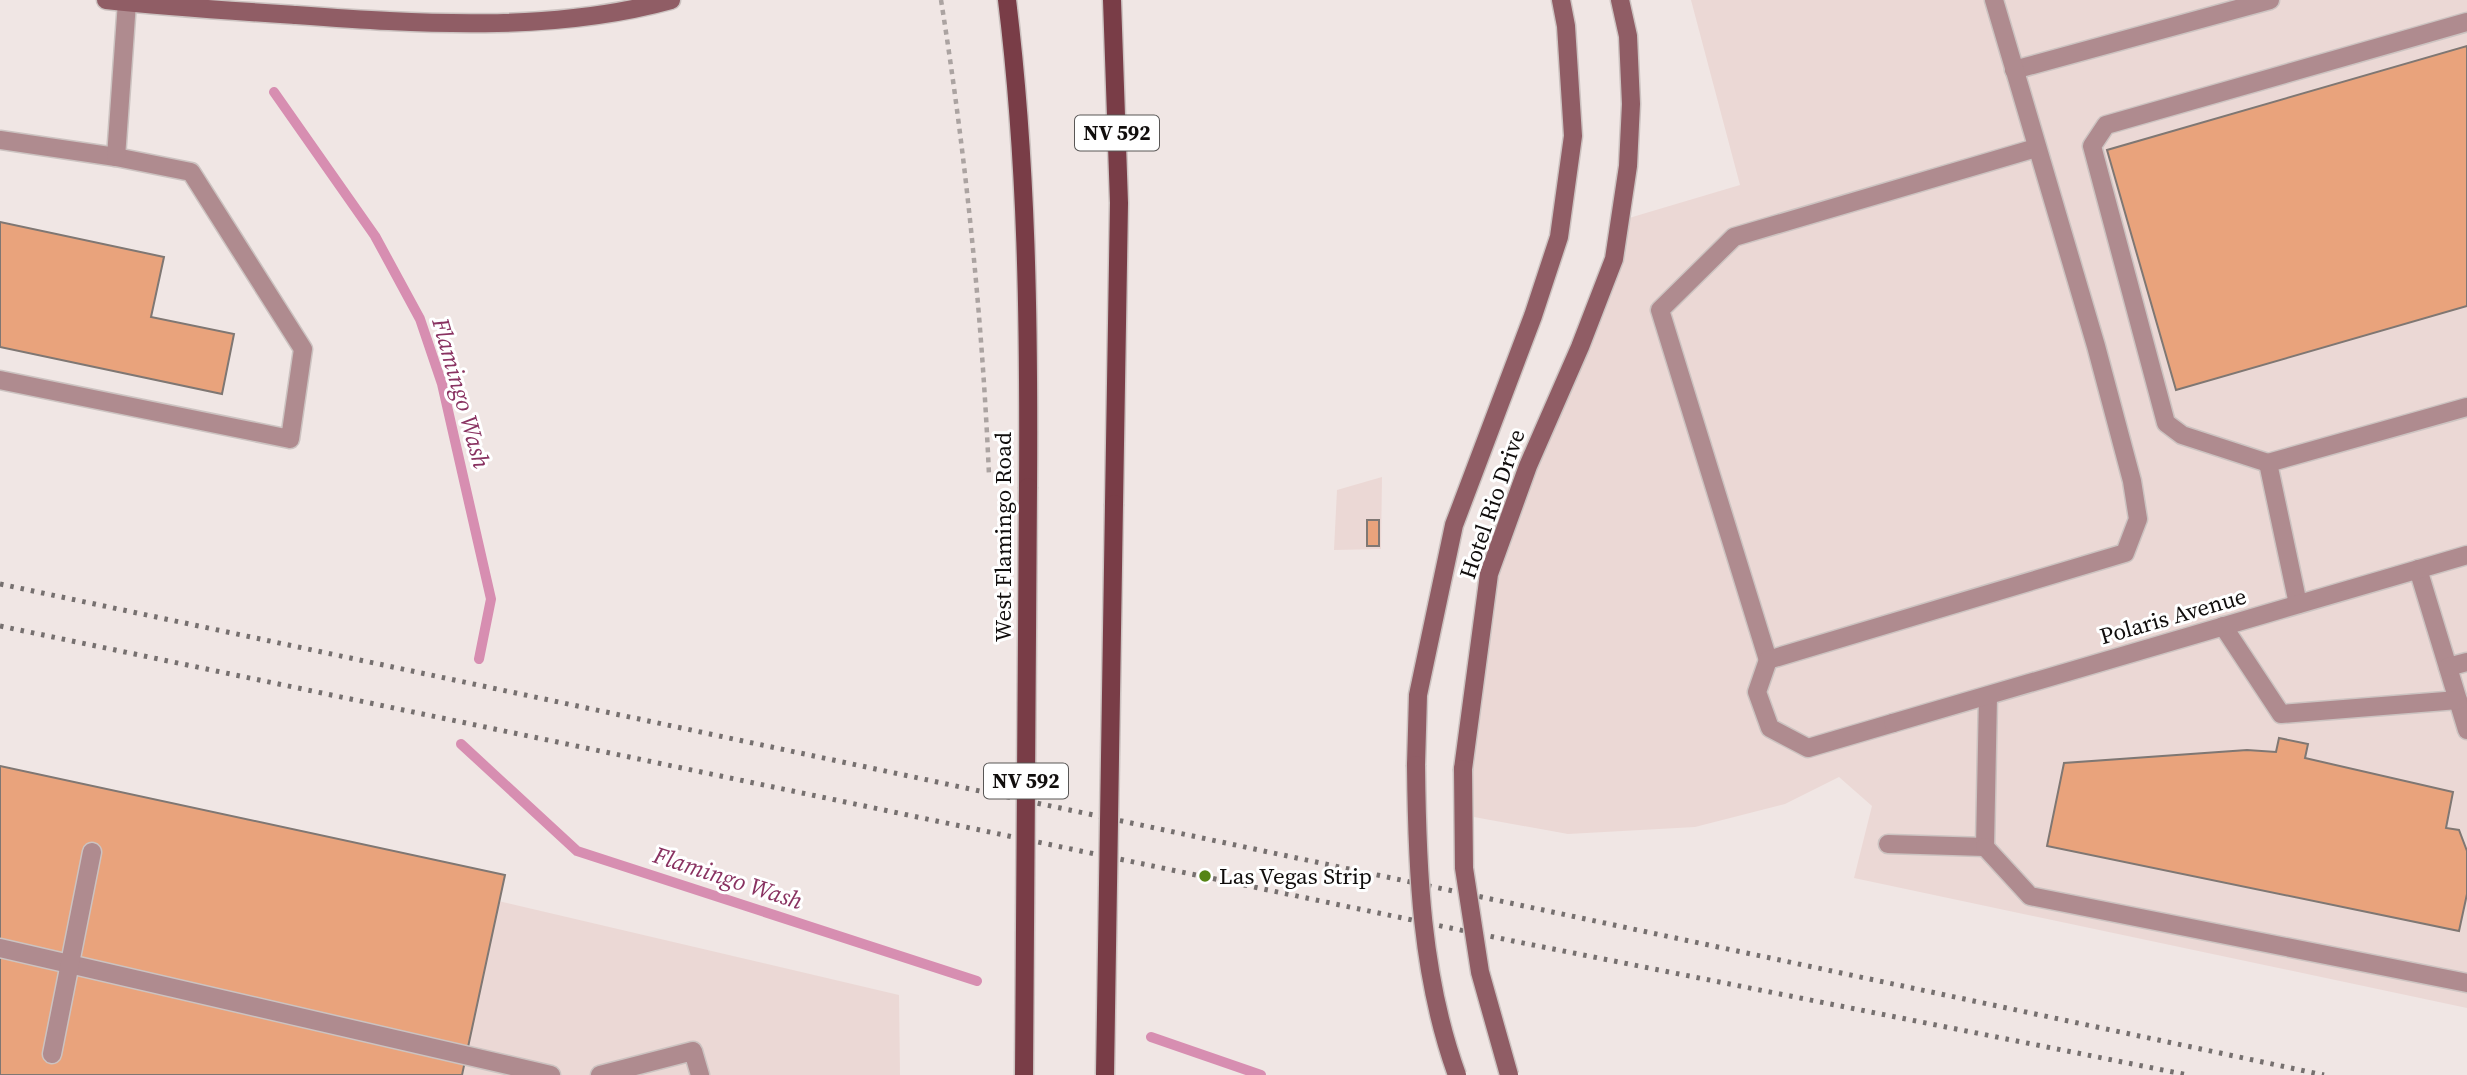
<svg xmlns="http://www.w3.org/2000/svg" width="2467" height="1075" viewBox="0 0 2467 1075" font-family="'Source Serif 4',serif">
<rect width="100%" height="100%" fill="#f0e6e4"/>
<!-- built -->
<g fill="#ebd8d5">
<polygon points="1691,0 2467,0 2467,1008 1854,878 1872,806 1839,777 1785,804 1695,827 1568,834 1463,815 1489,574 1619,221 1740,185"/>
<polygon points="1382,477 1381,549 1334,550 1337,490"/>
<polygon points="0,784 899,995 900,1075 0,1075"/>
</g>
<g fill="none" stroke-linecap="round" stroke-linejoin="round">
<!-- stream -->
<g stroke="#d78eb1" stroke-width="10">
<polyline points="274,92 375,236 420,319 442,384 491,599 479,659"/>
<polyline points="461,744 577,851 977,981"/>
<polyline points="1151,1037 1261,1075"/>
</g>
</g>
<!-- building -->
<g fill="#e9a37c" stroke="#7f7773" stroke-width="2">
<polygon points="2467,46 2467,306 2176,390 2107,150"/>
<polygon points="0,222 164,257 151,317 234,334 222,394 0,347"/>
<rect x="1367" y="520" width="12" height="26"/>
<polygon points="2279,738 2308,744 2305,758 2453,792 2446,828 2459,830 2467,851 2467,894 2459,931 2047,846 2064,763 2247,750 2276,752"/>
<polygon points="0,766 505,875 462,1075 0,1075"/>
</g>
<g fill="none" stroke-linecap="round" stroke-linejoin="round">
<!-- lane casing -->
<g stroke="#ccc3c1" stroke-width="21">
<g id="lane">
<polyline points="2014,70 2270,0"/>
<polyline points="0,140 116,157 191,172 303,349 290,439 0,380"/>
<polyline points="116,157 127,2"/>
<polyline points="2268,463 2182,435 2166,423 2092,146 2106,125 2467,22"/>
<polyline points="2418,569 2467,730"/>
<polyline points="2298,604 2268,463 2467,407"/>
<polyline points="2223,626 2281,714 2458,700"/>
<polyline points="1768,660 1660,310 1734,237 2036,148"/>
<polyline points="2448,667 2467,662"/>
<polyline points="1893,723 1808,748 1770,728 1757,692 1768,660 2125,553 2138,519 2132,481 2096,346 1994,0"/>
<polyline points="1888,844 1985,847 1988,696"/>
<polyline points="1985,847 2030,896 2467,983"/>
<polyline points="0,948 551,1075"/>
<polyline points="52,1054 92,852"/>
<polyline points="600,1075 693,1051 700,1075"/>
</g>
</g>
<!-- street casing -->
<g stroke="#ccc3c1" stroke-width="21">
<polyline id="street" points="1893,723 2467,555"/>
</g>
<!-- secondary casing -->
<g stroke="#ccc3c1" stroke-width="21">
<g id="secondary">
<path d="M106 0C169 7 233 11 296 15 418 24 552 33 671 0"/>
<polyline points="1416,765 1418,695 1454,525 1533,316 1559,237 1573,136 1566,26 1561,0"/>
<polyline points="1463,769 1489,574 1528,466 1580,347 1614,259 1628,166 1631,104 1628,36 1620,0"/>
</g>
</g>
<!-- primary casing -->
<g stroke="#ccc3c1" stroke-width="21">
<g id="primary">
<path d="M1007 0C1027 161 1029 325 1028 487"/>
<polyline points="1112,0 1119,203 1114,504"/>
</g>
</g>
<!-- path -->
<path stroke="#aba3a1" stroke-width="4.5" stroke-dasharray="5 5" stroke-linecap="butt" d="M941 0C966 157 982 316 989 475"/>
<!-- lane -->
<use href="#lane" stroke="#af8b8f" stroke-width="18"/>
<!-- street -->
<use href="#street" stroke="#af8b8f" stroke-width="18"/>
<!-- secondary -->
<use href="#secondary" stroke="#905d65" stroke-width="18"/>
<!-- primary -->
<use href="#primary" stroke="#793d47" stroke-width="18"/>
<!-- rail -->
<g stroke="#76706f" stroke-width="5" stroke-dasharray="3.5 7" stroke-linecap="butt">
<polyline points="0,584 2324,1075"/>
<polyline points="0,626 1513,941 2188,1075"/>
</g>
<!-- secondary-bridge casing -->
<g stroke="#ccc3c1" stroke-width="21" stroke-linecap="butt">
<g id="secondary-bridge">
<path d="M1416 765C1417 869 1421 976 1457 1075"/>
<polyline points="1463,769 1464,868 1480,972 1509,1075"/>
</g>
</g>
<!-- primary-bridge casing -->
<g stroke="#ccc3c1" stroke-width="21" stroke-linecap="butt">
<g id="primary-bridge">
<polyline points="1024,1075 1028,487"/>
<polyline points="1105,1075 1114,504"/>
</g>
</g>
<!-- secondary-bridge -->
<use href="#secondary-bridge" stroke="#905d65" stroke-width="18"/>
<!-- primary-bridge -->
<use href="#primary-bridge" stroke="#793d47" stroke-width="18"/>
</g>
<!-- markers -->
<circle fill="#558415" stroke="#fff" stroke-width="2.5" cx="1205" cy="876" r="7"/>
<g text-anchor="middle" stroke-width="6" stroke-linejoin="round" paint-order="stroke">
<!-- shield labels -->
<g fill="#fff" stroke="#585655" stroke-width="2">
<rect x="1075" y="115.5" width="84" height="35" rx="5"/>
<rect x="984" y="763.5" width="84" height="35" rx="5"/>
</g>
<g font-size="21" font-weight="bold" fill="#100d0c">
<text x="1117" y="140">NV 592</text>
<text x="1026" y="788">NV 592</text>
</g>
<!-- street labels -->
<g font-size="23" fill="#100d0c" stroke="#fff">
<text transform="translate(1492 504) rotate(-71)" y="8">Hotel Rio Drive</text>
<text transform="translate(1003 537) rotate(-90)" y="8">West Flamingo Road</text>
<text transform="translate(2173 616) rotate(-16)" y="8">Polaris Avenue</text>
</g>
<!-- poi labels -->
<g font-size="23" fill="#100d0c" stroke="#fff" text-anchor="start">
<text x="1219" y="884">Las Vegas Strip</text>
</g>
<!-- water labels -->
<g font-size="24" font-style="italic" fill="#893261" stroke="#fff">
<text transform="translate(461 393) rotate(74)" y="8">Flamingo Wash</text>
<text transform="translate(728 878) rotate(18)" y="8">Flamingo Wash</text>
</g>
</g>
</svg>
